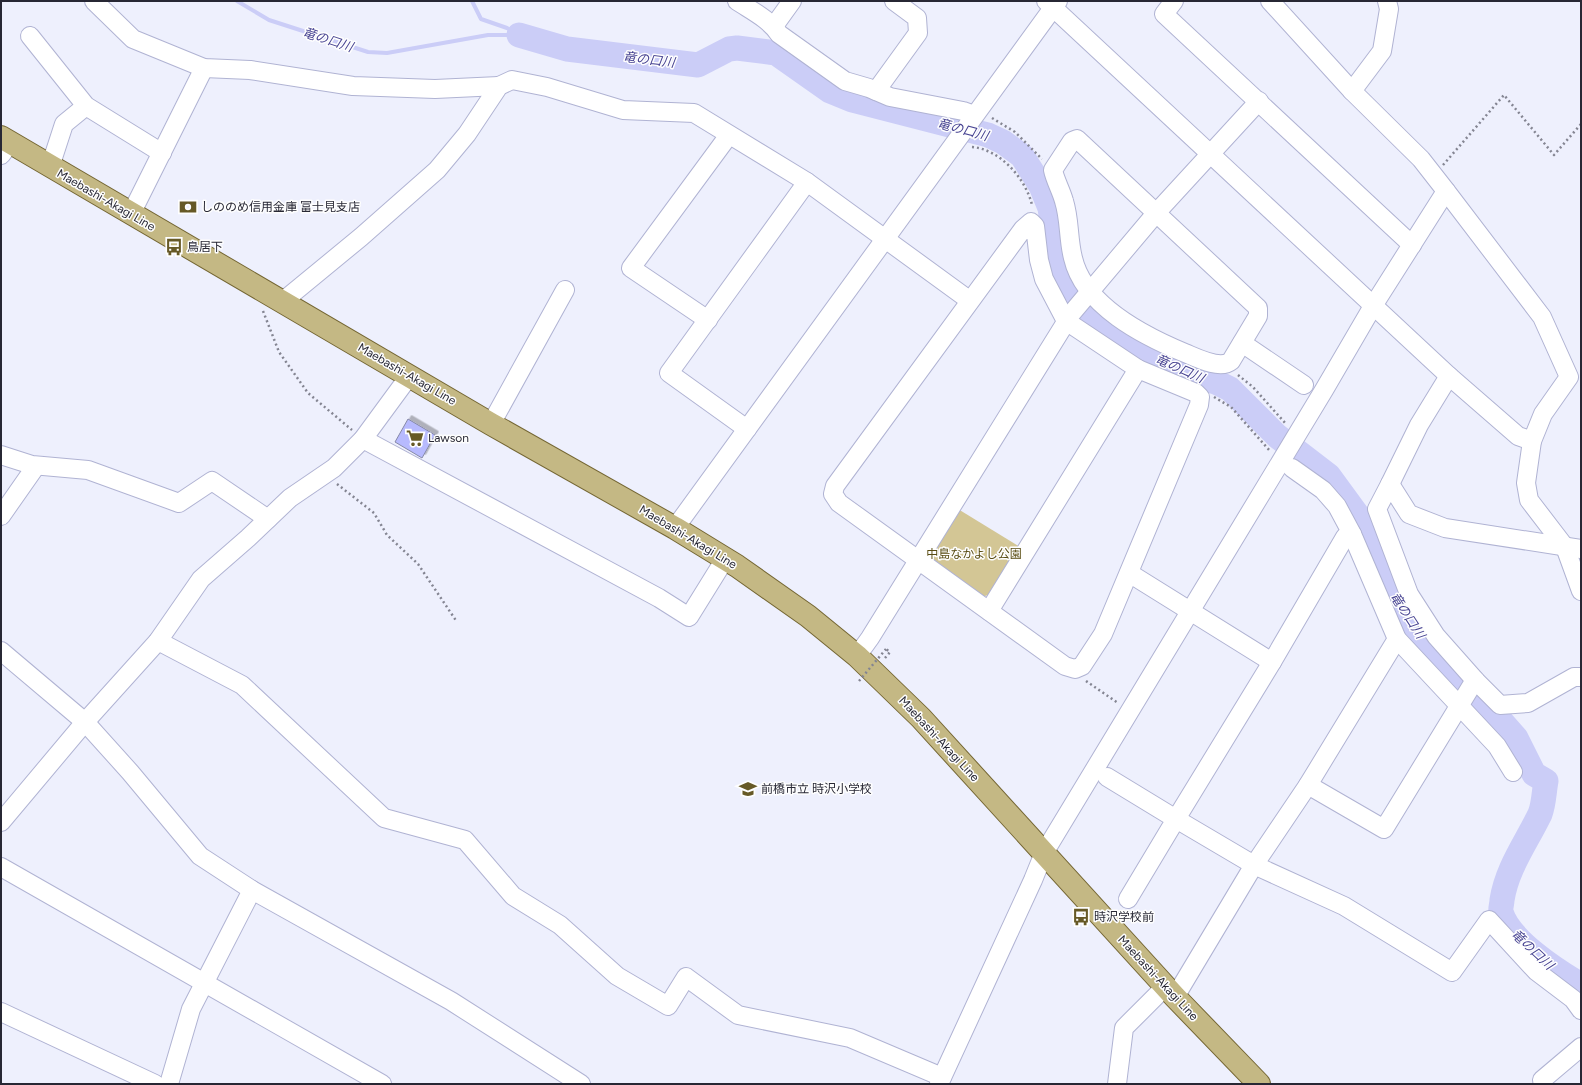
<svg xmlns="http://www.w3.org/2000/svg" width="1582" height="1085" viewBox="0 0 1582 1085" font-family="Figtree,'Noto Sans JP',sans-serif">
<defs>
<filter id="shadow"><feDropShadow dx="3.5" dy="-3.5" stdDeviation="0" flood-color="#0004"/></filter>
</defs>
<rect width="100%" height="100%" fill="#eef0fd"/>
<!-- green -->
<polygon fill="#d3c695" points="958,509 1020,547 991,594 982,597 933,562 931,552"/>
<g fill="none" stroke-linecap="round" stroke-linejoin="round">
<!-- stream -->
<g stroke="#cbcdf7" stroke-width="4">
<polyline points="237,1 269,20 368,52 387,53 488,35 519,35"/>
<polyline points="472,1 481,19 507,28 519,35"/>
</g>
<!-- river -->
<path stroke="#cbcdf7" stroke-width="25" d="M519 35 567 49 698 65 729 49 737 48 776 53 830 91 852 100 988 135 1003 142 1022 156 1041 186 1050 208 1058 264 1071 293 1086 316 1111 333 1173 368 1218 383 1230 389 1277 436 1329 476 1364 524 1373 543 1393 596 1442 666 1486 704 1516 738 1534 774 1546 781C1544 791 1544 804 1540 814 1526 843 1507 868 1502 900 1502 904 1500 909 1501 912 1509 940 1557 971 1581 985"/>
</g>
<!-- building -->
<polygon fill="#b7bafe" stroke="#8689a7" filter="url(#shadow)" points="408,419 435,435 422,458 395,442"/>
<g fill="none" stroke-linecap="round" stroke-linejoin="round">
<!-- minor casing -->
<g stroke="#b0b3d3" stroke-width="20">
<g id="minor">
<polyline points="94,1 133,39 204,68 250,70 353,86 435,89 499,86"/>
<path d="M737 1C752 11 769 19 779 34L845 81 869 88 890 97 963 111 974 115"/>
<polyline points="1046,1 1449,376 1518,436 1532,441"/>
<polyline points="1174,1 1164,14 1412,245"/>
<polyline points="1270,1 1352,91 1421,159 1446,191 1542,317 1569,377 1543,414 1532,441 1526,483 1529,500 1565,547 1581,591"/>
<polyline points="774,26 792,1"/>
<polyline points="30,36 86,106 162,153"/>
<polyline points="876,91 918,33 917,18 894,1"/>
<polyline points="1352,91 1382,51 1389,9 1387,1"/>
<path d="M1077 139 1258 308V316L1231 361C1220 370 1197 358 1185 353 1144 336 1084 306 1073 258 1068 239 1070 220 1064 201 1061 190 1055 180 1053 170L1072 141Z"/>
<polyline points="1,155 10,143"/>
<polyline points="50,167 64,124 86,106"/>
<polyline points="131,214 204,68"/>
<polygon points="1031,222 1035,226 1039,260 1044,279 1066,321 1138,369 1196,393 1200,397 1199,405 1103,634 1082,666 1075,669 1065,666 839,503 833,494 835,486 1023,229"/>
<polyline points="282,302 361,237 437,170 467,134 499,86 512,80 547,87 623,110 694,113 807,182 969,300"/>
<polyline points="708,320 631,268 729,135"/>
<polyline points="1242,343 1304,385"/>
<polyline points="491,424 565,290"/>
<polyline points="747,429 669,373 807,182"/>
<polyline points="363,439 659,598 689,617 725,559"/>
<polyline points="1,455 32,465 88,470 179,503 212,481 268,519"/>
<polyline points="1292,468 1323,490 1337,506 1352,534 1397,639 1497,746 1513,772"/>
<polyline points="1390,484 1419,425 1449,376"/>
<polyline points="1,516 36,466"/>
<polyline points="675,528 1058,1"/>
<polyline points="1352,534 1345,537 1272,662 1176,819 1254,865 1344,906 1452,972 1489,920 1536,971 1573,999 1581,1010"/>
<polyline points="1581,549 1445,528 1409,514 1390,484 1377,509 1409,594 1436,636 1475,680 1500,705 1528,703 1574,677 1581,677"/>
<polyline points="1129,573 1272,662"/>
<polyline points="989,611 1138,369"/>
<polyline points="158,641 242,685 384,818 465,840 513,896 560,925 617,976 668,1006 686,977 738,1015 850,1038 942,1077"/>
<polyline points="1,651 85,722 130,772 200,856 252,890 451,1001 581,1084"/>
<polyline points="857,656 870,638 1071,314 1157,212 1259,101"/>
<polyline points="1107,777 1176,819 1128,899"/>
<polyline points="1308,785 1384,829 1475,680"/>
<polyline points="1,822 85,722 158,641 201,579 248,538 290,498 334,468 363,439 410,375"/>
<polyline points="1,867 382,1084"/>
<polyline points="1175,997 1254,865 1308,785 1397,639"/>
<polyline points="1,1012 155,1084"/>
<polyline points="1542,1080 1581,1047"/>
<polyline points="169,1084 191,1009 252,890"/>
<polyline points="939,1084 1033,880 1044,853 1324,390 1373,306 1446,191"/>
<polyline points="1117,1084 1124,1028 1166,986"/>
</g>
</g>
<!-- major casing -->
<g stroke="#746633" stroke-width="24">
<polyline id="major" points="1,137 491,424 675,528 737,566 808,616 857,656 921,718 1175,997 1259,1084"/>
</g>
<!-- path -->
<g stroke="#848592" stroke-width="2.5" stroke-dasharray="2 3" stroke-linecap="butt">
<polyline points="992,118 1015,132 1042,159"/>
<path d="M972 147C1000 149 1026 179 1032 205"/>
<polyline points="1443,165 1504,95 1554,155 1581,124"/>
<polyline points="263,311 279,352 308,393 352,430"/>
<polyline points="1238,375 1253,387 1286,424"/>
<polyline points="1214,397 1231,407 1270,451"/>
<polyline points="337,484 374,513 387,535 418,564 457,622"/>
<polyline points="885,658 890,652 886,649"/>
<polyline points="1086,681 1118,703"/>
</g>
<!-- minor -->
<use href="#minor" stroke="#fff" stroke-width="18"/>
<!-- major -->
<use href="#major" stroke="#c4b884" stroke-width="22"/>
<!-- path-bridge -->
<polyline stroke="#848592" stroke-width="2.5" stroke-dasharray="2 3" stroke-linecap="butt" points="859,681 886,649"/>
</g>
<!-- icons -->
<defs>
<g id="bank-bare" transform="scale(1.38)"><path d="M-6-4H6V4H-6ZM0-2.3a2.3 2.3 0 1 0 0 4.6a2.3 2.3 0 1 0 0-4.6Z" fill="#665926" stroke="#fefefe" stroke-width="2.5" paint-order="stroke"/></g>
<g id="bus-bare" transform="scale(1.38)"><path d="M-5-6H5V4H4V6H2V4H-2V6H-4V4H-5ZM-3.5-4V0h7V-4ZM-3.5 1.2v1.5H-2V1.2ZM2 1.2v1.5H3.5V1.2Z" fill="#665926" stroke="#fefefe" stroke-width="2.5" paint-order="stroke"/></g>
<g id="supermarket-bare" transform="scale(1.38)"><path d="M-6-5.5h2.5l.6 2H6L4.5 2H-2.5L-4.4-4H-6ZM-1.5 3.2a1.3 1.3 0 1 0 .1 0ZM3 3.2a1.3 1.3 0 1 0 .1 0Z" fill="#665926" stroke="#fefefe" stroke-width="2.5" paint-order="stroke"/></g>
<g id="school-bare" transform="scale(1.38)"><path d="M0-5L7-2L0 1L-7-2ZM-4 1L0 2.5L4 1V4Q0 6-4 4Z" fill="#665926" stroke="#fefefe" stroke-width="2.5" paint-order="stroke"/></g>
</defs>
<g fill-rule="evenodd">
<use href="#bank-bare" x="188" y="207"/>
<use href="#bus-bare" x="174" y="247"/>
<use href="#supermarket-bare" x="415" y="438"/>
<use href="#school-bare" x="748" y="789"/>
<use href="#bus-bare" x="1081" y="917"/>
</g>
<g text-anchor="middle" stroke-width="3" stroke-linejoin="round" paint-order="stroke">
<!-- street labels -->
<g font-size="12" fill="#272734" stroke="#fefefe">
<text transform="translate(106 200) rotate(30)" y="4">Maebashi-Akagi Line</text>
<text transform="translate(407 374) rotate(30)" y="4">Maebashi-Akagi Line</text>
<text transform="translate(688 537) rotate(31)" y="4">Maebashi-Akagi Line</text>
<text transform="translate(939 739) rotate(47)" y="4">Maebashi-Akagi Line</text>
<text transform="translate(1158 978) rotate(47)" y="4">Maebashi-Akagi Line</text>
</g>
<!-- poi labels -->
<g font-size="12" fill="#272734" stroke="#fefefe" text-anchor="start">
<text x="201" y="211">しののめ信用金庫 富士見支店</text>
<text x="187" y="251">鳥居下</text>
<text x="428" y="442">Lawson</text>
<text x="761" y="793">前橋市立 時沢小学校</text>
<text x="1094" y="921">時沢学校前</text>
</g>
<!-- park labels -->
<g font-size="12" fill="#594c12" stroke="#fefefe">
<text x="974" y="558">中島なかよし公園</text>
</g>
<!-- water labels -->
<g font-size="13" font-style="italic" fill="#474392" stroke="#fefefe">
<text transform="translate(328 39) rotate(18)" y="5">竜の口川</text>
<text transform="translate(649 59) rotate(7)" y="5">竜の口川</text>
<text transform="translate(963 129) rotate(15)" y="5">竜の口川</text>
<text transform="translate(1180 368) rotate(24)" y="5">竜の口川</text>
<text transform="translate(1408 615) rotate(57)" y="5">竜の口川</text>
<text transform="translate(1533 949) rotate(43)" y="5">竜の口川</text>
</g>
</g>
<!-- border -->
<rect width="1582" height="1085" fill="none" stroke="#272734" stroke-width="4"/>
</svg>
